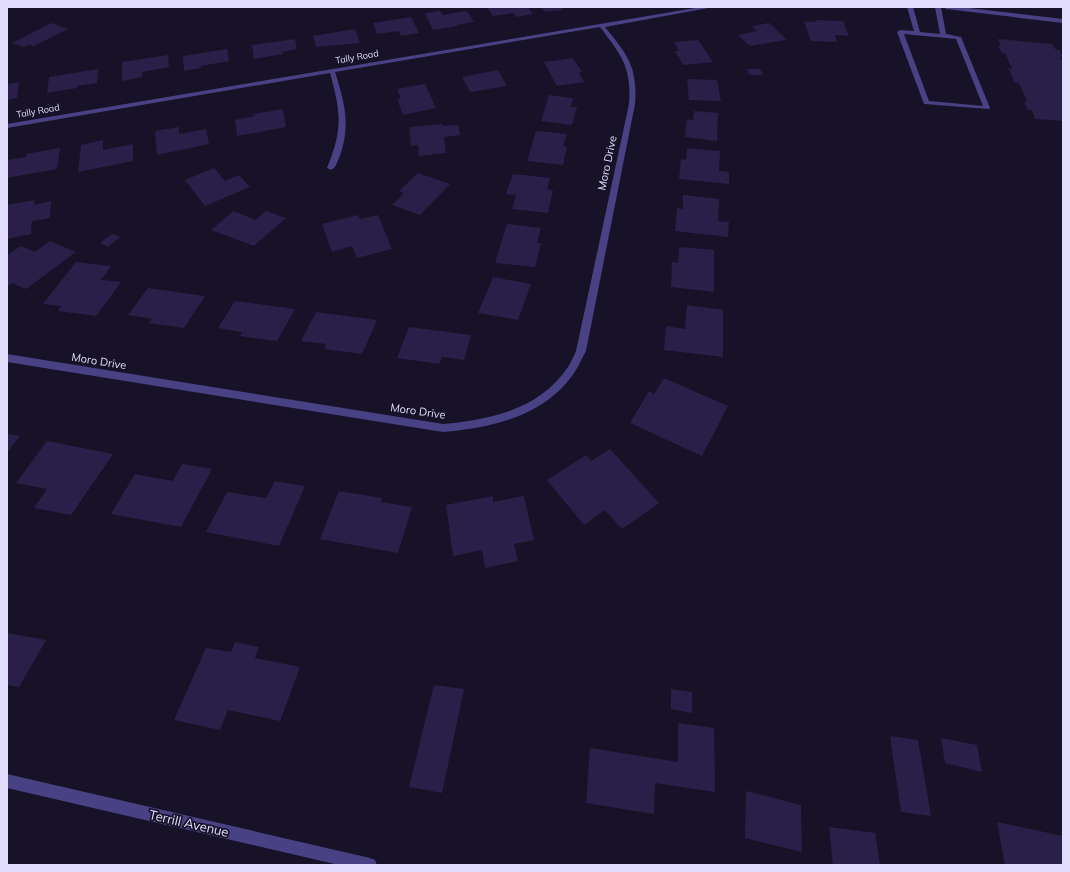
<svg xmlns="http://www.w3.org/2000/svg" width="1070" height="872" viewBox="0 0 1070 872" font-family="Mulish,sans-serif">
<rect width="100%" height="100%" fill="#171228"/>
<!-- building -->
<g fill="#2a1f48">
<polygon points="487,7 528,7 533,14 516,17 513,13 493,16"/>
<polygon points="541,7 561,7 563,10 545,12"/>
<polygon points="440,11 443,15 467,11 474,22 457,25 458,26 433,30 425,13"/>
<polygon points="411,17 419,33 401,36 399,31 377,34 373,23"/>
<polygon points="816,20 843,21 849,36 835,35 837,42 811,41 804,21 817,22"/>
<polygon points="51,23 68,29 34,46 29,45 24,47 12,43"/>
<polygon points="769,23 787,40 750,46 738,35 757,31 752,26"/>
<polygon points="355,29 360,43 316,47 313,36"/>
<polygon points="295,39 297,49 282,52 283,54 254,59 252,45"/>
<polygon points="998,39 1052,44 1056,50 1059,50 1063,57 1060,57 1063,63 1063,121 1035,119 1032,110 1028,110 1024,101 1027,101 1019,83 1015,83 1008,68 1012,69 1005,53 1002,53 998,46 1001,46"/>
<polygon points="698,40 713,62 683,65 675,51 679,51 674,42"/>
<polygon points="227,49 229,61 201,66 201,68 184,71 183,56"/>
<polygon points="168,55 169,67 142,72 142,77 122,81 122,62"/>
<polygon points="573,58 582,72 579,73 584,82 557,86 544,62"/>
<polygon points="98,69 97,83 77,86 77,88 47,93 49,77"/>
<polygon points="747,69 760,69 763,75 749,75"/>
<polygon points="498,70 507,86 470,92 462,77"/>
<polygon points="687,79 717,80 721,101 689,100"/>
<polygon points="19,82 17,98 7,100 7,84"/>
<polygon points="425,84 436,108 403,115 397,99 401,99 397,89"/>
<polygon points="549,95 573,98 571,107 577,107 572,125 541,121"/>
<polygon points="283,109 286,127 237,136 235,120 255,116 254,114"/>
<polygon points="694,111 718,113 717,141 685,137 687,119 693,120"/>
<polygon points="442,124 442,126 458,125 460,135 444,137 446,153 419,156 418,145 411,146 409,127"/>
<polygon points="179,127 179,134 206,129 209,144 157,155 155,131"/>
<polygon points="536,131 567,134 563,146 567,147 563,165 527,161"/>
<polygon points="103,140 103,150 133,144 133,161 78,172 81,145"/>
<polygon points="60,148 57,169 7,178 7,160 26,157 26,154"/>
<polygon points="687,148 720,151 719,171 729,172 729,184 679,179 681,159 686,160"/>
<polygon points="214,168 225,181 239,175 250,187 205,206 185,180"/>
<polygon points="418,173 450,184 420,215 392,205 404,193 399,191"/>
<polygon points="513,174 550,178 547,189 553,190 548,213 512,209 516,195 506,194"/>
<polygon points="683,195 719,199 718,221 729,222 728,237 675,231 677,208 683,209"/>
<polygon points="35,200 34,205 51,201 50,218 32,221 31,234 7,239 7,205"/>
<polygon points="233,211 256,220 266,211 286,218 254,246 211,230"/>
<polygon points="358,215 360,219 378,215 392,249 357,258 352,246 332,252 322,224"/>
<polygon points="507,224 541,228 537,243 541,243 535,267 495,263"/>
<polygon points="112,234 120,237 108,247 100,243"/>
<polygon points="50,241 76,252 26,289 12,283 7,287 7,255 21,246 35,252"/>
<polygon points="679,247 714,250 714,292 671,287 672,262 678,263"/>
<polygon points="76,262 111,266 101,280 121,282 96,316 58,311 61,306 43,304"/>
<polygon points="493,277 531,284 518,320 478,313"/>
<polygon points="148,288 205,296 184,328 149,323 152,319 128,315"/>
<polygon points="235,301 295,309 277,341 240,336 242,332 218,328"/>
<polygon points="687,305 723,310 723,357 664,350 666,326 685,329"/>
<polygon points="316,312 377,320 362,354 324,349 326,344 301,341"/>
<polygon points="409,327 471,335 464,360 442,357 439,364 397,358"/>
<polygon points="664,378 728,406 702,456 630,423 649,391 654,394"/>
<polygon points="7,434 20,436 7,453"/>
<polygon points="47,441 113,454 71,515 34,508 47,489 16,483"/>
<polygon points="610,449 659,503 622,529 605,510 584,525 547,480 586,455 591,461"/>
<polygon points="182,464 212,469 181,527 111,514 135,474 173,481"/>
<polygon points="275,481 305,486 279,546 206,532 227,492 266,498"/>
<polygon points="339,491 382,498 381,502 412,507 398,553 320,539"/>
<polygon points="493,496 493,502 524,496 534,540 514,544 518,561 485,568 482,550 453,556 446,505"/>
<polygon points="7,633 46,640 19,687 7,685"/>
<polygon points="235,642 259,647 255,658 300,667 280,721 228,710 220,730 174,720 206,648 231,652"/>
<polygon points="434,685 464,689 442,793 409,787"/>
<polygon points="671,689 692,692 692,713 671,709"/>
<polygon points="678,723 714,728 715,792 655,783 654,814 586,803 590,748 678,762"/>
<polygon points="890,736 918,740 931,816 901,812"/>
<polygon points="941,738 977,745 982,772 945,763"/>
<polygon points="746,791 801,805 802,852 745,838"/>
<polygon points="997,822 1063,836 1063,865 1005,865"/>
<polygon points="829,827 875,833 880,865 833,865"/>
</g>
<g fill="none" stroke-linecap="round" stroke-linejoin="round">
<!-- service -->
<path fill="#484184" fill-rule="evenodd" d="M907 7H913L920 32 940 34 935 7H941L946 34 961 37 990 108 989 109 924 104 897 32 900 30 914 31ZM904 34 956 39 983 106 929 101Z"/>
<!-- minor -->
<g fill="#484184" fill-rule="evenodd">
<path d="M701 7H714L605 27C627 54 638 67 635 104L586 351C582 358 579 366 574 373 545 416 492 428 443 432L7 362V354L443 424C490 420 540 409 568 367 571 362 574 356 576 351L629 104C632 67 621 55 600 27L335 72C345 104 351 126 339 158 337 162 336 168 331 170L327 168C343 129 341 113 330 73L7 128V124Z"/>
<polygon points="943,7 960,7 1063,19 1063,23 946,9"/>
<polygon points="7,774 370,858 375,860 377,865 339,865 7,788"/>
</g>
</g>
<g text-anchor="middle" stroke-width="3.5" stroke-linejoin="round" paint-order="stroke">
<!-- far-street labels -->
<g font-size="9" fill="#e2dcfd" stroke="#171228">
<text transform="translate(357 57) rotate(-10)" y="3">Tally Road</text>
<text transform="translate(38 111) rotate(-10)" y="3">Tally Road</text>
</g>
<!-- street labels -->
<g font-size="11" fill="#e2dcfd" stroke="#171228">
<text transform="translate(607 163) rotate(-78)" y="4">Moro Drive</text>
<text transform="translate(99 361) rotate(9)" y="4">Moro Drive</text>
<text transform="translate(418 411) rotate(8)" y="4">Moro Drive</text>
</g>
<!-- near-street labels -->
<g font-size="13" fill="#e2dcfd" stroke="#171228">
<text transform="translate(189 823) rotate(13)" y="5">Terrill Avenue</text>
</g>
</g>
<!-- border -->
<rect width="1070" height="872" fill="none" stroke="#e2dcfd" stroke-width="16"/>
</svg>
